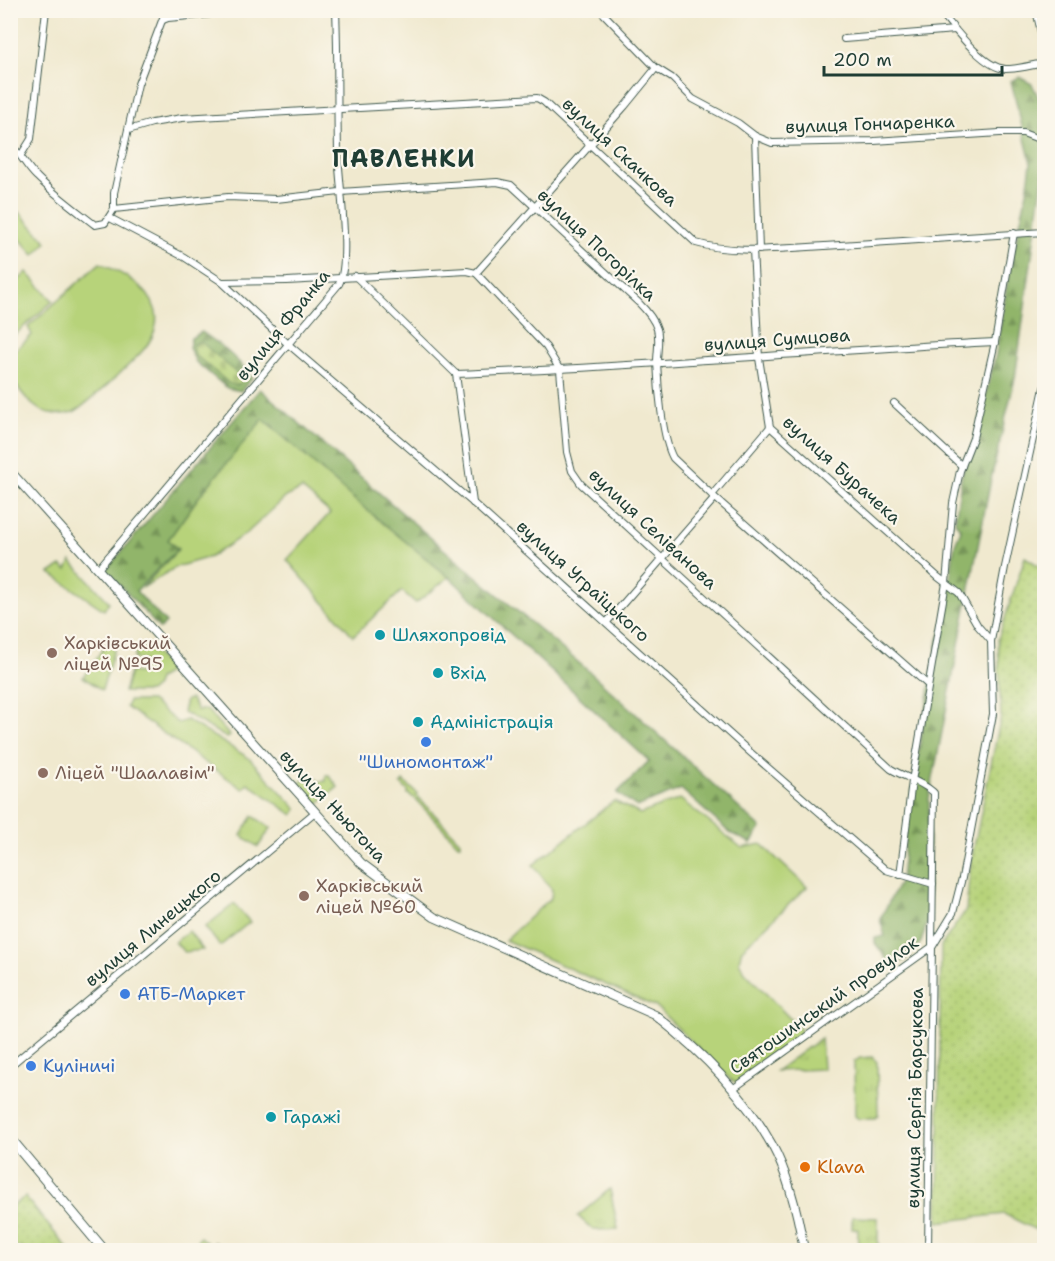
<svg xmlns="http://www.w3.org/2000/svg" width="1055" height="1261" viewBox="0 0 1055 1261" font-family="'Shantell Sans',sans-serif">
<defs>
<pattern id="forest-firs" width="22" height="20" patternUnits="userSpaceOnUse" patternTransform="scale(1.5)"><rect width="22" height="20" fill="#91b56a"/><path d="M5 1l3.5 6h-7zM16 11l3.5 6h-7z" fill="#769458"/></pattern>
<pattern id="cemetery-stones" width="16" height="16" patternUnits="userSpaceOnUse" patternTransform="scale(1.5)"><rect width="16" height="16" fill="#b7d37a"/><path d="M2 7V4a2 2 0 0 1 4 0v3zM10 15v-3a2 2 0 0 1 4 0v3z" fill="#9db66a"/></pattern>
<pattern id="park-tufts" width="24" height="20" patternUnits="userSpaceOnUse" patternTransform="scale(1.5)"><rect width="24" height="20" fill="#b7d37a"/><path d="M3 7l-1-3M5 7V3M7 7l1-3M15 17l-1-3M17 17v-4M19 17l1-3" fill="none" stroke="#9db66a"/></pattern>
<pattern id="garden-dots" width="8" height="8" patternUnits="userSpaceOnUse" patternTransform="scale(1.5)"><rect width="8" height="8" fill="#b7d37a"/><path d="M2 2h.1M6 6h.1" fill="none" stroke="#9db66a" stroke-width="1.8" stroke-linecap="round"/></pattern>
</defs>
<rect width="100%" height="100%" fill="#fbf7ec"/>
<filter id="ink" filterUnits="userSpaceOnUse"><feTurbulence type="fractalNoise" baseFrequency=".0167" numOctaves="2"/><feDisplacementMap in="SourceGraphic" scale="12" xChannelSelector="R" yChannelSelector="G"/><feConvolveMatrix kernelMatrix="1 2 1 2 8 2 1 2 1" color-interpolation-filters="sRGB"/></filter>
<filter id="wash" filterUnits="userSpaceOnUse"><feTurbulence type="fractalNoise" baseFrequency=".008" numOctaves="4" result="noise"/><feDisplacementMap in="SourceGraphic" scale="24" xChannelSelector="R" yChannelSelector="G"/><feGaussianBlur stdDeviation="1.35" result="paint"/><feColorMatrix in="noise" values="0 0 0 0 0 0 0 0 0 0 0 0 0 0 0 0 0 1.4 0 .05"/><feComposite in="paint" operator="in"/></filter>
<g filter="url(#wash)">
<rect width="100%" height="100%" fill="#f0e9cf"/>
<!-- grass -->
<g fill="#b7d37a" stroke="#6b8857" stroke-width="1.5">
<polygon points="19,212 47,242 34,255 11,229 11,220"/>
<path d="M100 263C121 273 148 285 155 309 159 320 155 334 148 344 141 355 84 408 73 412 56 418 38 412 27 399 10 379 10 379 11 354L32 335 28 327Z"/>
<polygon points="27,272 53,301 11,338 11,287"/>
<polygon points="263,418 356,501 449,577 416,603 402,591 353,636 287,560 330,513 302,489 286,497 247,533 210,557 176,567 142,588 178,550 168,540 198,498"/>
<polygon points="71,561 109,602 104,610 50,573 61,566 67,570"/>
<polygon points="110,639 116,643 102,690 83,677"/>
<polygon points="148,646 172,671 158,679 156,686 149,692 124,692 130,672 142,673 145,661 134,659 137,647 144,649"/>
<polygon points="191,699 197,710 207,710 230,736 227,738 183,712 186,700"/>
<polygon points="129,701 151,701 178,723 187,720 249,758 297,809 293,815 248,783 243,789 126,707"/>
<path d="M326 775H329L338 787 316 805 299 785C302 778 309 778 316 779L319 782 326 781Z"/>
<polygon points="403,781 417,793 416,795 460,841 460,844 458,844 414,798 408,794 408,791 401,784"/>
<polygon points="680,799 742,848 761,844 807,887 742,949 739,961 744,971 805,1034 737,1083 731,1080 656,1007 505,940 551,898 552,890 533,865 614,801 640,814"/>
<polygon points="234,904 250,922 220,946 205,927"/>
<polygon points="189,931 203,950 184,952 175,942"/>
</g>
<!-- forest -->
<g fill="url(#forest-firs)" stroke="#58794f" stroke-width="1.5">
<polygon points="1019,77 1032,84 1041,103 1044,169 1015,378 991,479 929,799 928,920 921,942 905,960 891,965 875,943 875,938 885,936 880,919 901,879 907,821 938,639 943,628 955,544 961,530 955,522 962,474 976,435 996,354 1009,273 1027,192 1031,163 1011,81"/>
<path d="M202 332C221 345 239 359 252 378L241 391 227 388 196 362 189 348 191 338Z"/>
<polygon points="260,389 447,552 591,673 761,828 751,843 730,833 681,789 637,807 617,793 649,761 449,577 356,501 263,419 198,498 168,540 178,549 136,591 166,623 160,629 106,570"/>
</g>
<!-- cemetery -->
<polygon fill="url(#cemetery-stones)" stroke="#6b8857" stroke-width="1.5" points="200,341 233,370 243,381 238,385 230,384 195,355 193,345"/>
<!-- park -->
<g fill="url(#park-tufts)" stroke="#6b8857" stroke-width="1.5">
<polygon points="253,816 271,828 258,847 241,835"/>
<polygon points="821,1038 823,1069 776,1071"/>
<polygon points="872,1057 877,1062 878,1115 875,1118 859,1119 855,1116 854,1062 860,1058"/>
<polygon points="610,1189 618,1229 593,1230 578,1216"/>
<polygon points="852,1217 878,1218 878,1250 858,1250 858,1229 852,1229"/>
</g>
<!-- garden -->
<g fill="url(#garden-dots)" stroke="#6b8857" stroke-width="1.5">
<polygon points="1025,557 1044,569 1044,1232 1040,1232 1004,1214 938,1222 941,946 966,910 971,861 1001,716 998,639"/>
<polygon points="25,1197 69,1250 25,1250 11,1244 11,1207"/>
<polygon points="200,1237 211,1246 215,1242 224,1250 190,1250"/>
</g>
</g>
<g filter="url(#ink)">
<g fill="none" stroke-linecap="round" stroke-linejoin="round">
<!-- minor casing -->
<g stroke="#3e574b" stroke-width="8">
<g id="minor">
<polyline points="600,10 656,68 672,78 693,99 738,123 755,136 772,143 874,141 1000,133 1023,133 1044,141"/>
<path d="M939 10C953 27 984 69 1006 69 1019 69 1032 65 1044 63"/>
<polyline points="1036,10 1044,46"/>
<polyline points="163,20 168,18 255,10"/>
<polyline points="844,39 955,30"/>
<path d="M128 130 152 123 182 118 537 98 544 102 696 243C727 252 760 250 793 248L1044 232"/>
<polyline points="755,136 759,250"/>
<path d="M10 144C21 154 26 167 37 177 55 195 76 210 95 225L105 223 114 209V193L138 84 166 10"/>
<polyline points="21,155 31,139 46,10"/>
<path d="M114 209 228 197 276 199 340 192 497 182 511 185 639 303C646 310 654 319 657 329 660 339 657 352 657 362 658 386 662 438 673 458L712 495 927 684"/>
<path d="M110 218 184 257 222 282 287 281 467 271 476 273 546 347 560 370 567 452 572 471 581 484 891 769C904 777 925 783 934 793L928 1250"/>
<polyline points="753,250 759,358 770,427 938,577 959,593 978,626 991,641"/>
<polyline points="476,273 625,106 656,68"/>
<polyline points="355,276 456,374"/>
<polyline points="222,282 288,344 473,503 751,753 886,870 933,884"/>
<polyline points="894,403 962,466"/>
<polyline points="712,495 770,427"/>
<path d="M473 503 456 374C636 367 816 351 995 342"/>
<path d="M98 569 339 284C351 261 339 182 338 152 337 105 338 58 336 10"/>
<polyline points="607,622 715,498"/>
<polyline points="900,875 912,781 946,583 953,503 960,471 973,438 995,342 1014,233"/>
<polyline points="10,1066 315,812"/>
<polyline points="734,1088 933,946 953,913 962,878 993,714 991,641 1005,567 1044,388"/>
</g>
</g>
<!-- tertiary casing -->
<g stroke="#3e574b" stroke-width="10">
<path id="tertiary" d="M10 471 361 863 434 917 655 1015C701 1051 743 1093 772 1145 789 1176 798 1215 804 1250"/>
</g>
<!-- primary casing -->
<g stroke="#3e574b" stroke-width="11">
<polyline id="primary" points="10,1138 104,1250"/>
</g>
<!-- minor -->
<use href="#minor" stroke="#fff" stroke-width="6"/>
<!-- tertiary -->
<use href="#tertiary" stroke="#fff" stroke-width="8"/>
<!-- primary -->
<use href="#primary" stroke="#fff" stroke-width="9"/>
</g>
</g>
<!-- markers -->
<g fill="#0f9aa8" stroke="#fbf7ec" stroke-width="2">
<circle cx="380" cy="635" r="6"/>
<circle cx="438" cy="673" r="6"/>
<circle cx="418" cy="722" r="6"/>
<circle cx="271" cy="1117" r="6"/>
</g>
<g fill="#8d6e63" stroke="#fbf7ec" stroke-width="2">
<circle cx="52" cy="653" r="6"/>
<circle cx="43" cy="773" r="6"/>
<circle cx="304" cy="896" r="6"/>
</g>
<g fill="#3f7fe0" stroke="#fbf7ec" stroke-width="2">
<circle cx="426" cy="742" r="6"/>
<circle cx="125" cy="994" r="6"/>
<circle cx="31" cy="1066" r="6"/>
</g>
<circle fill="#e8710a" stroke="#fbf7ec" stroke-width="2" cx="805" cy="1167" r="6"/>
<g text-anchor="middle" stroke-width="4.5" stroke-linejoin="round" paint-order="stroke">
<!-- street labels -->
<g font-size="18" fill="#1f3d34" stroke="#fbf7ec">
<text transform="translate(870 124) rotate(-2)" y="6">вулиця Гончаренка</text>
<text transform="translate(620 152) rotate(43)" y="6">вулиця Скачкова</text>
<text transform="translate(597 245) rotate(43)" y="6">вулиця Погорілка</text>
<text transform="translate(283 325) rotate(-51)" y="6">вулиця Франка</text>
<text transform="translate(777 340) rotate(-4)" y="6">вулиця Сумцова</text>
<text transform="translate(842 470) rotate(42)" y="6">вулиця Бурачека</text>
<text transform="translate(653 529) rotate(43)" y="6">вулиця Селіванова</text>
<text transform="translate(583 581) rotate(42)" y="6">вулиця Уграїцького</text>
<text transform="translate(333 806) rotate(47)" y="6">вулиця Ньютона</text>
<text transform="translate(153 928) rotate(-40)" y="6">вулиця Линецького</text>
<text transform="translate(824 1005) rotate(-35)" y="6">Святошинський провулок</text>
<text transform="translate(915 1098) rotate(-89)" y="6">вулиця Сергія Барсукова</text>
</g>
<!-- culture labels -->
<g font-size="18" fill="#0d838f" stroke="#fbf7ec" text-anchor="start">
<text x="392" y="641">Шляхопровід</text>
<text x="450" y="679">Вхід</text>
<text x="430" y="728">Адміністрація</text>
<text x="283" y="1123">Гаражі</text>
</g>
<!-- education labels -->
<g font-size="18" fill="#785e54" stroke="#fbf7ec" text-anchor="start">
<text x="64" y="649">Харківський<tspan x="64" dy="21">ліцей №95</tspan></text>
<text x="55" y="779">Ліцей "Шаалавім"</text>
<text x="316" y="892">Харківський<tspan x="316" dy="21">ліцей №60</tspan></text>
</g>
<!-- shop labels -->
<g font-size="18" fill="#366cbe" stroke="#fbf7ec" text-anchor="start">
<text x="426" y="768" text-anchor="middle">"Шиномонтаж"</text>
<text x="137" y="1000">АТБ-Маркет</text>
<text x="43" y="1072">Куліничі</text>
</g>
<!-- food labels -->
<g font-size="18" fill="#c56008" stroke="#fbf7ec" text-anchor="start">
<text x="817" y="1173">Klava</text>
</g>
<!-- district labels -->
<g font-size="24" font-weight="bold" letter-spacing="1.5" fill="#1f3d34" stroke="#fbf7ec">
<text x="404" y="167">ПАВЛЕНКИ</text>
</g>
</g>
<!-- margin -->
<rect width="1055" height="1261" fill="none" stroke="#fbf7ec" stroke-width="36"/>
<!-- scale -->
<path d="M824 66v9h178v-9" fill="none" stroke="#1f3d34" stroke-width="3"/>
<text x="833" y="66" font-size="18" fill="#1f3d34" stroke="#fbf7ec" stroke-width="4.5" paint-order="stroke">200 m</text>
</svg>
